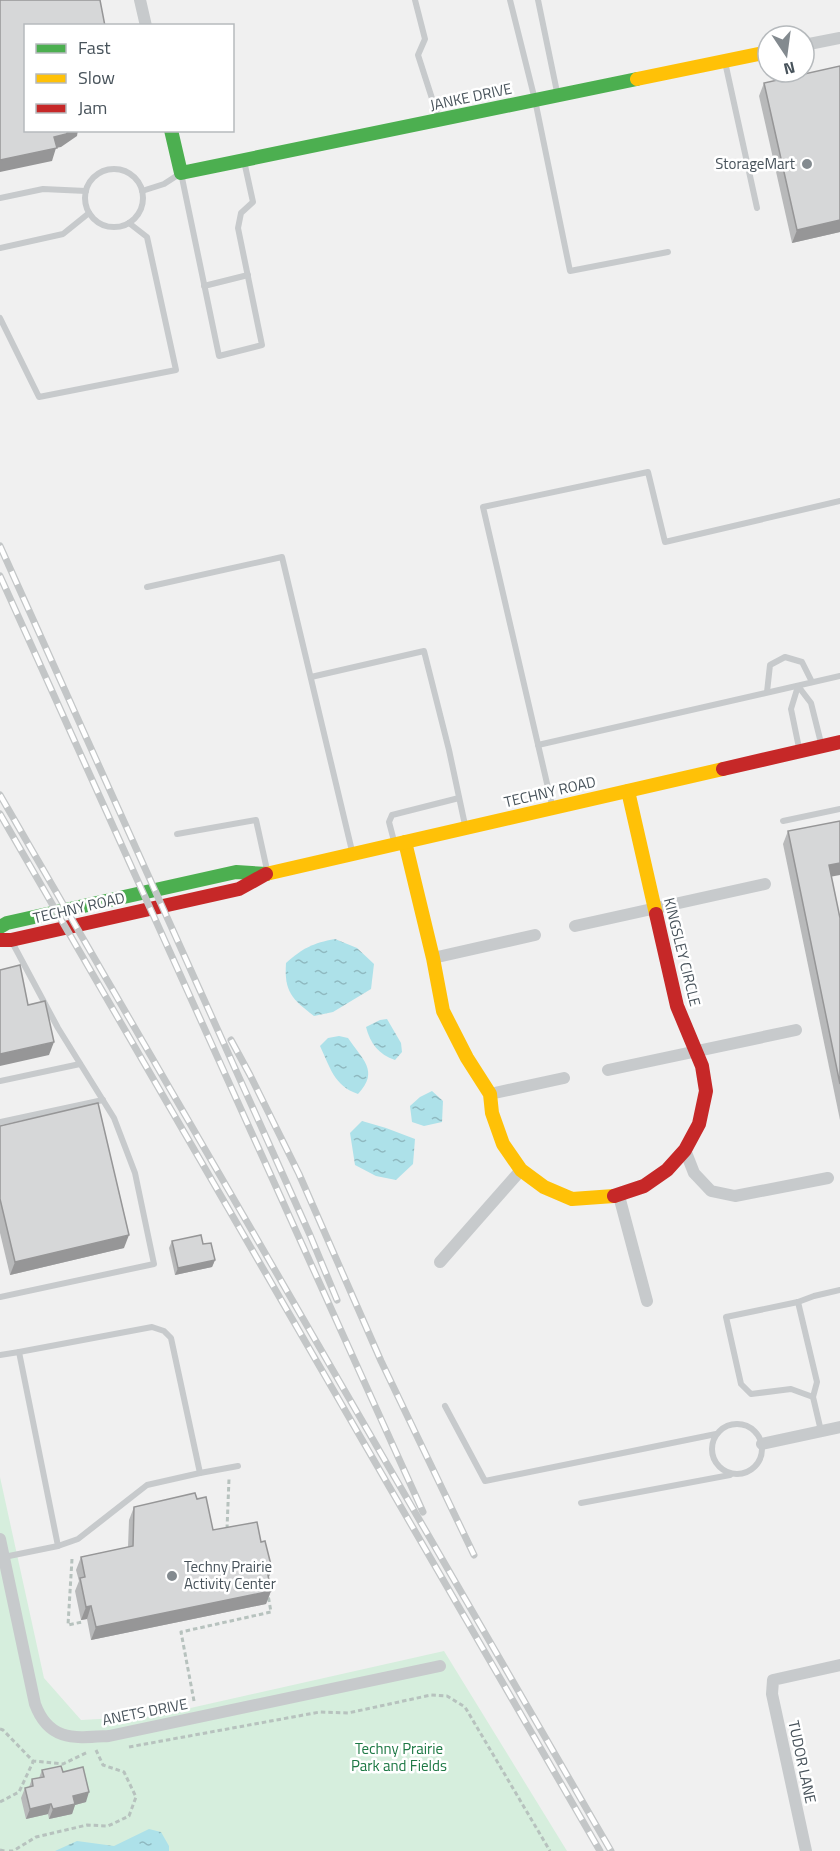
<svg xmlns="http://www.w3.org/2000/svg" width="840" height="1851" viewBox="0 0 840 1851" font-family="'Titillium Web',sans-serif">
<defs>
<pattern id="water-ripples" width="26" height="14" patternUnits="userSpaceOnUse" patternTransform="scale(1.5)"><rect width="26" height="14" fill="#ade1e9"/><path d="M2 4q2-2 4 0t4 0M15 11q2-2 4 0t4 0" fill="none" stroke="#8fb9c0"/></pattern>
</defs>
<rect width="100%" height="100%" fill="#f0f0f0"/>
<!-- park -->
<polygon fill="#d6eedd" points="0,1477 44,1678 81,1720 155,1716 444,1651 567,1851 0,1851"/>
<!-- water -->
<g fill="url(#water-ripples)">
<path d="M335 939 357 948 374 964 371 989 333 1012 314 1016C292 999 284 992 286 963 303 948 313 943 335 939Z"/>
<path d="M387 1019 401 1043 402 1052 395 1060C379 1055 370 1043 366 1027L380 1020Z"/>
<path d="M339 1036 348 1038C362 1059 380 1071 358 1094 334 1086 330 1067 320 1046L328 1038Z"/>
<polygon points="432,1091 443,1101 442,1122 424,1126 412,1122 410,1106 420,1097"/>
<polygon points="362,1121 386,1128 415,1139 413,1164 396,1180 376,1176 355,1165 350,1133"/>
<polygon points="149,1829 161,1832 169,1846 169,1851 55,1851 77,1841 114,1846"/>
</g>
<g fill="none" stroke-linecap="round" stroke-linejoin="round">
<!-- path -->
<g stroke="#b7c2be" stroke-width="3" stroke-dasharray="4.5 3" stroke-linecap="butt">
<polyline points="227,1529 229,1479"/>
<polyline points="72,1559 68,1625 82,1622"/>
<polyline points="194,1701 181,1632 271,1612 268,1595"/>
<polyline points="0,1729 3,1730 33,1761 63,1764 88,1752"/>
<polyline points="129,1747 320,1712 348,1713 431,1695 447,1696 465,1707 550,1851"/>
<polyline points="0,1802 19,1792 33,1762"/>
<polyline points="0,1850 5,1851"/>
<polyline points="9,1851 13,1851 36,1837 87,1825 108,1826 129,1816 136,1797 124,1772 103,1765 96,1750"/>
</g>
<!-- lane -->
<g stroke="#c7cacc" stroke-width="6">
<polyline points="415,0 425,39 418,55 438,117"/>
<polyline points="510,0 535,100 570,271 668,252"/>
<polyline points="538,0 557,92"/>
<polyline points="725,62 757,208"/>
<circle cx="114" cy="198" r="29"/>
<polyline points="142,191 164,184 181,173 219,356 262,345 238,228 241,213 253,202 244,161"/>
<polyline points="0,198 43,189 86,191"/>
<polyline points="0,248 63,234 89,213"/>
<polyline points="204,286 248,275"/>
<polyline points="0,318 39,397 176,370 147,237 129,223"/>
<polyline points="147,587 282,557 352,851"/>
<polyline points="311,677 424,651 449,750 465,825"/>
<polyline points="767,692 770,665 785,657 802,662 812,682"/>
<polyline points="538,745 840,676"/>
<polyline points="799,748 791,709 798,686 811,703 821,743"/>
<polyline points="552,805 483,507 648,472 665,542 840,501"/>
<polyline points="783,821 840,809"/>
<polyline points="177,834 256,820 267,870"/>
<polyline points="394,841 389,822 392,815 459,798"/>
<polyline points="0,1081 80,1064"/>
<polyline points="0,1122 103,1100"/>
<polyline points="0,1297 154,1264 135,1173 114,1118 58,1028 12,942"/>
<polyline points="798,1302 817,1382 813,1397 821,1431"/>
<polyline points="19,1352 152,1327 164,1331 171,1338 200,1473 147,1485 78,1539 58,1546"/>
<polyline points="0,1355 19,1352 58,1546 4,1557"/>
<polyline points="813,1397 791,1389 751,1394 741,1384 726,1317 798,1302 814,1296 840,1290"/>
<polyline points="445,1406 485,1481 716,1434"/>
<circle cx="737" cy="1449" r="25"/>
<polyline points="200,1473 238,1466"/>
<polyline points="581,1503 730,1475"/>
</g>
<!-- street -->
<g stroke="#c7cacc" stroke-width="12">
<polyline points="140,0 146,26"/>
<polyline points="804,45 840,38"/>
<polyline points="575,926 765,884"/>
<polyline points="433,958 535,935"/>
<polyline points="608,1070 796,1030"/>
<polyline points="490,1094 564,1078"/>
<polyline points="685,1150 694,1173 711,1191 735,1196 828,1178"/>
<polyline points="619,1196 647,1301"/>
<polyline points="440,1262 521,1170"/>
<polyline points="762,1444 840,1427"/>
<path d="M0 1539 35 1704C49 1742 75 1738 109 1736L440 1666"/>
<polyline points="806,1851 772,1694 773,1680 840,1665"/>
</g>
<!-- fast -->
<g stroke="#4caf50" stroke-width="14">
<polyline points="171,130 181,173 637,79"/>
<polyline points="0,927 7,923 236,872 267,874"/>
</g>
<!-- slow -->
<g stroke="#ffc107" stroke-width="14">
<polyline points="637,79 768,52"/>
<polyline points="628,791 656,914"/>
<polyline points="405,842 433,958 443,1011 467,1058 490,1094 492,1113 503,1144 521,1170 544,1187 572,1199 614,1196"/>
<polyline points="266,874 723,769"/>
</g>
<!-- jam -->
<g stroke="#c62828" stroke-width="14">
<polyline points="723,769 840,742"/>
<polyline points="0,940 11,940 239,889 266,874"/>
<polyline points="614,1196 644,1186 667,1170 685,1150 699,1124 706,1091 702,1066 677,1006 656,914"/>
</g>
<!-- rail casing -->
<g stroke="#c3c6c7" stroke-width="7">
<g id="rail">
<polyline points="0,546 310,1235 337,1300"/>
<polyline points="0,576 423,1512"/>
<polyline points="0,795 611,1851"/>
<polyline points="0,814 600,1851"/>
<polyline points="231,1040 250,1075 299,1174 381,1361 474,1555"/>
</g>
</g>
<!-- rail -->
<use href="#rail" stroke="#fff" stroke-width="4.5" stroke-dasharray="14" stroke-linecap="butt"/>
</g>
<!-- wall -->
<g fill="#b8b9ba">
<polygon points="764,83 840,232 792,243 759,96"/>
<polygon points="788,831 831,877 840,918 840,1120 783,844"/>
<polygon points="0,1126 124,1248 10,1275 0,1233"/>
<polygon points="172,1241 203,1244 215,1260 212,1267 175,1275 169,1248"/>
<polygon points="197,1499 213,1530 261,1542 272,1569 268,1578 271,1591 266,1604 91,1640 87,1619 81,1620 75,1591 79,1581 76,1570 81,1557 128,1547 129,1520 134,1507"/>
<polygon points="42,1770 63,1772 86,1802 75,1805 72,1814 49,1819 48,1814 26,1819 21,1798 25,1788 29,1787 32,1779 39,1778"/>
</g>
<!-- shaded-wall -->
<g fill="#969697">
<polygon points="70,130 78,130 77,136 61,147 56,148 52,161 0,172 0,160"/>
<polygon points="840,220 840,232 792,243 797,230"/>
<polygon points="840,863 840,875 824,878 829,865"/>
<polygon points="54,1042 49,1055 0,1066 0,1054"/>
<polygon points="129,1235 124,1248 10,1275 15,1262"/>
<polygon points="215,1260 212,1267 175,1275 178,1268"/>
<polygon points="272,1569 267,1582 267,1570"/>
<polygon points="271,1591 266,1604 91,1640 96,1627"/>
<polygon points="91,1606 87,1619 81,1620 86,1607"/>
<polygon points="89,1792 86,1802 75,1805 72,1814 49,1819 53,1809 73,1796"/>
<polygon points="51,1804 48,1814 26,1819 30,1809"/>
</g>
<!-- building -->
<g fill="#d6d7d8" stroke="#969697" stroke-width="1.5">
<polygon points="0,0 100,0 105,26 26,26 26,130 70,130 66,134 54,137 57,148 0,160"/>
<polygon points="840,66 840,220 797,230 764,83"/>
<polygon points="840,821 840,863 829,865 840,918 840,1084 788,831"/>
<polygon points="20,965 28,1005 45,1001 54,1042 0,1054 0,970"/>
<polygon points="98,1103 129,1235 15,1262 0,1199 0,1126"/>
<polygon points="201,1235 203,1244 211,1243 215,1260 178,1268 172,1241"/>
<polygon points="195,1493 197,1499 206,1497 213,1530 257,1522 261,1542 265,1541 272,1569 267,1570 271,1591 96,1627 91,1606 86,1607 80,1578 85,1577 81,1557 133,1546 134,1507"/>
<polygon points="61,1766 63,1772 83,1767 89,1792 73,1796 75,1804 53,1809 51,1804 30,1809 25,1788 33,1786 32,1779 44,1777 42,1770"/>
</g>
<!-- markers -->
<g fill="#838a8f" stroke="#fff" stroke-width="2">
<circle cx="807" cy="164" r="6"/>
<circle cx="172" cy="1576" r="6"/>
</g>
<g text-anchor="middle" stroke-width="5" stroke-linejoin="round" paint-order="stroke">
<!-- street labels -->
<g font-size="15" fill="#48535b" stroke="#fff">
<text transform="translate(471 97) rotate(-12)" y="5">JANKE DRIVE</text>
<text transform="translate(550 792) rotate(-13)" y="5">TECHNY ROAD</text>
<text transform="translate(79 908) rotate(-13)" y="5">TECHNY ROAD</text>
<text transform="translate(682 952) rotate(76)" y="5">KINGSLEY CIRCLE</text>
<text transform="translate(145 1712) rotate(-11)" y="5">ANETS DRIVE</text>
<text transform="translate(802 1762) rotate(78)" y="5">TUDOR LANE</text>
</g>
<!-- poi labels -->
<g font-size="15" fill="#48535b" stroke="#fff" text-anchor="end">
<text x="795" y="169">StorageMart</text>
<text x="184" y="1572" text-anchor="start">Techny Prairie<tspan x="184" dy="17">Activity Center</tspan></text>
</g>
<!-- park labels -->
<g font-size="15" fill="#1d7844" stroke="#fff">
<text x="399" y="1754">Techny Prairie<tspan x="399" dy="17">Park and Fields</tspan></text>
</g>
</g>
<!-- legend -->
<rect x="24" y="24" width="210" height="108" fill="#ffffff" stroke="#b6babd" stroke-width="1.5"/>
<rect x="36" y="44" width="30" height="9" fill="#4caf50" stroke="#b6babd" stroke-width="1.5"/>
<text x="78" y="54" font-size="18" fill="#48535b">Fast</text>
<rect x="36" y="74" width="30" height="9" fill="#ffc107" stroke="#b6babd" stroke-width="1.5"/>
<text x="78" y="84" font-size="18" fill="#48535b">Slow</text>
<rect x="36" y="104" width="30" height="9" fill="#c62828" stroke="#b6babd" stroke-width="1.5"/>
<text x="78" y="114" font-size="18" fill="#48535b">Jam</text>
<!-- north arrow -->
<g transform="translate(786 54) rotate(167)"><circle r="28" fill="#ffffff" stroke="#b6babd" stroke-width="1.5"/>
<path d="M0-4.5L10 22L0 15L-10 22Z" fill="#838a8f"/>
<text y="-9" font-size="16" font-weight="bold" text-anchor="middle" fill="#48535b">N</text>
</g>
</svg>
